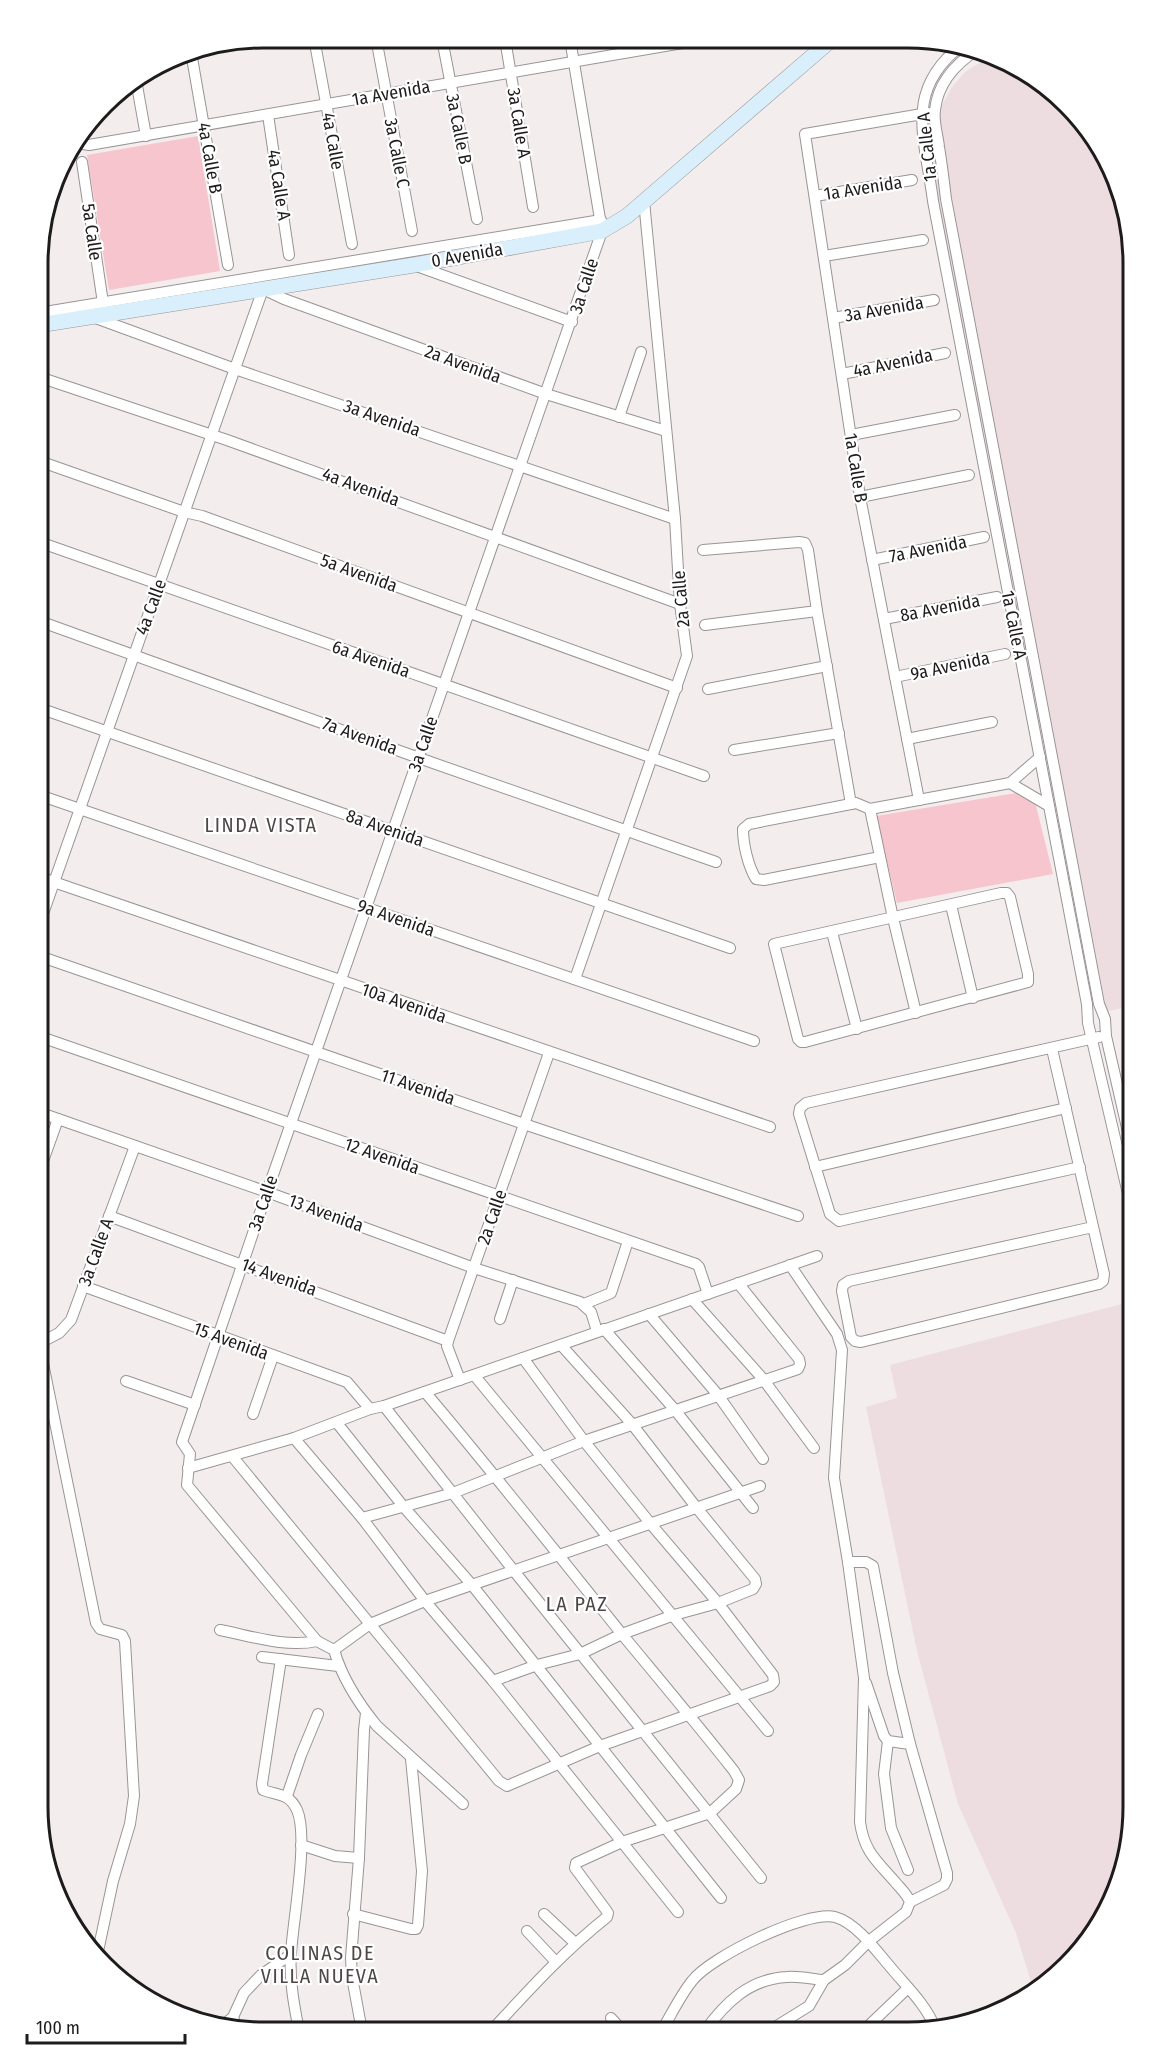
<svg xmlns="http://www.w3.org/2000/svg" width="1171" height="2070" viewBox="0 0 1171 2070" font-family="'Fira Sans Condensed',sans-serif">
<rect width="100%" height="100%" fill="#f4edee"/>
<!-- built -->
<g fill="#eddde0">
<polygon points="1001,59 1007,61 1056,93 1095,137 1121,190 1133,263 1133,1006 1099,1013 919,107 944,102 952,87 965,72 981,62"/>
<polygon points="1133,1301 1133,1822 1116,1893 1087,1945 1045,1986 1034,1992 1016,1933 958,1804 917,1651 866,1407 897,1398 890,1365"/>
</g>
<!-- green -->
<g fill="#f6c5cd">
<polygon points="198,136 220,271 109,290 87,155"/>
<polygon points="1023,792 1035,802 1053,874 897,903 876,816"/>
</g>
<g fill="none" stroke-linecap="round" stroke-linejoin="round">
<!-- street casing -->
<g stroke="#9a9494" stroke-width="12">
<g id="street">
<polyline points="314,38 352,244"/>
<polyline points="376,38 412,231"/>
<polyline points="442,39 477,219"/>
<polyline points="505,39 533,207"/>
<path d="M962 45C903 90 925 138 933 201L1087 1004 1088 1023 1133 1215"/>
<path d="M977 50C955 64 938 83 935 110 933 121 938 136 939 147 942 165 944 182 946 199L1099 1004 1105 1019 1106 1036 1133 1154"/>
<polyline points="191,52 228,265"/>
<polyline points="136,80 146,136"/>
<polyline points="268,115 289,255"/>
<polyline points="80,138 83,144 89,145 700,40"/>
<polyline points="82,162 103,303"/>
<polyline points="815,196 912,180"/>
<polyline points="824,256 923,240"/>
<polyline points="414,265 572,322"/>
<polyline points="39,313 601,220"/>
<polyline points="93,317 235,369 675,519"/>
<polyline points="833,318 934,300"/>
<polyline points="842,374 945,353"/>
<polyline points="39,377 227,440 680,604"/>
<polyline points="619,417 641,352"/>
<polyline points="851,435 955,415"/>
<polyline points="39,461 184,512 202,516 677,688"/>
<polyline points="860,497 969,475"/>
<polyline points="39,542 704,776"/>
<polyline points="703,550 799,542 805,543 808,550 817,611 851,804"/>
<polyline points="872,560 984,537"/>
<polyline points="884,619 997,597"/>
<polyline points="39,621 419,758 716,862"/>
<polyline points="705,625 817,611"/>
<polyline points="895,677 1005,654"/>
<polyline points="708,689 827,666"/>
<polyline points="39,708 730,948"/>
<polyline points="907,739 992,722"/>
<polyline points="734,750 839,733"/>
<polyline points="1010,783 1049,806"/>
<polyline points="39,795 754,1041"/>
<polyline points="919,800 860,497 805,134 928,113"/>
<polyline points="870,809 893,918 916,1013"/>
<path d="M880 857 764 880 756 879C748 866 743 844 743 829L749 824 856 803 870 809 1010 783 1040 757"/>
<polyline points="39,877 770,1127"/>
<polygon points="1001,893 1007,893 1010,897 1028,974 1028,982 805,1042 801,1042 798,1039 774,944"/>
<polyline points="951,905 973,998"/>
<polyline points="39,925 263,289 284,299 546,394 666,431"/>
<polyline points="832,932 857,1029"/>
<polyline points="39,956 524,1124 798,1216"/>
<polyline points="575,979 687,656 680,604 675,519 644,201"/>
<polyline points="38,1036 696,1264 699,1267 708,1294"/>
<polyline points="1052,1049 1104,1274 1103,1281 1099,1284 861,1342 855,1341 851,1337 842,1291 843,1285 849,1281 1093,1227"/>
<polyline points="38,1112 267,1192 474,1268 580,1302 591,1312 597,1331"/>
<polyline points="815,1167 1066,1108"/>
<polyline points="1080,1167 839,1221 830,1214 799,1114 800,1108 806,1103 1099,1037"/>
<polyline points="38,1175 58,1119"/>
<polyline points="109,1216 448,1341"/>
<polyline points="83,1286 347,1382 370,1409"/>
<polyline points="692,1299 763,1379 814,1448"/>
<polyline points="584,1304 611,1293 628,1241"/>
<polyline points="649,1314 718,1395 763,1459"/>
<polyline points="500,1319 513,1280"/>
<polyline points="604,1329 675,1410 753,1508"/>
<polyline points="38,1344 59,1333 71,1320 135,1146"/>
<polyline points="39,1344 96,1623 100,1629 122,1635 125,1641 134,1796 130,1824 113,1881 97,1956"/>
<polyline points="474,1375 768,1731"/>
<polyline points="460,1380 447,1346 448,1341 549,1053"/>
<polyline points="126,1381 195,1405"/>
<path d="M425 1392C492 1471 556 1552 621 1633 659 1679 697 1724 734 1771L739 1780 736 1789 710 1813 622 1842 576 1863 575 1868 606 1910 608 1913 607 1917C564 1951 528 1991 491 2031"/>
<polyline points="384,1406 514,1571 761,1878"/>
<polyline points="253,1414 273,1356"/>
<polyline points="337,1423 403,1506 472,1585 721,1898"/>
<polyline points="294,1438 362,1518 425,1601 493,1681 678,1912"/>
<polyline points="232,1456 499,1781 507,1786 600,1746 770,1686 774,1682 773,1675 718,1603 650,1523 584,1441 523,1358"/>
<polyline points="188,1468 294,1438 370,1409 384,1406 817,1256"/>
<polyline points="362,1518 453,1493 584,1441 798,1369 800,1364 799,1359 738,1283"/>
<polyline points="848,1562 866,1562 873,1566 893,1673 910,1744"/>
<path d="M220 1630C251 1636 286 1648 317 1641"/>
<polyline points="334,1650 370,1624 425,1601 760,1486"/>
<polyline points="262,1657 338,1666"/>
<path d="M281 1659 262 1784 263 1790C279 1796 289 1793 297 1810 309 1837 293 1920 291 1953 289 1979 294 2005 299 2031"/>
<polyline points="493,1681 537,1665 580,1654 622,1634 674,1615 718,1603 753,1589 756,1584 755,1579 696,1507 632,1424 561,1345"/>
<polyline points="866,1683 884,1736 888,1741 910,1744 947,1873 947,1879 944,1885 910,1902"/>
<polyline points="888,1741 884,1774 891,1828 908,1870"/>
<polyline points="287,1796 301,1755 318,1714"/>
<path d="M463 1804 377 1726C359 1704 342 1678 334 1650L317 1641 187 1485 190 1454 182 1442 267 1192 602 231 570 39"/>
<polyline points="301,1845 335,1856 359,1858"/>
<polyline points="353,1914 411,1929 416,1929 418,1925 422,1871 411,1759"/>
<polyline points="544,1914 575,1943"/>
<polyline points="527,1931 556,1962"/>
<polyline points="233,2017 237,2031"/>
<polyline points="611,2018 620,2028 620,2032"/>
<polyline points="221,2027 233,2017 244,1993 261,1975 290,1955"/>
<polyline points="362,2031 352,1977 351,1958 359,1858 364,1730 366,1713"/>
<path d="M661 2032C671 2015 680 1996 692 1981 710 1957 806 1910 835 1917 857 1923 878 1953 892 1969 907 1987 927 2006 935 2028"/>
<path d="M704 2032C725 2003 749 1979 787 1977 799 1976 812 1979 824 1980"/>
<path d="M767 2032 809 2006 824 1980 845 1965 869 1941 906 1912 910 1902C907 1894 901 1889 896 1883 877 1861 864 1852 860 1822L864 1678 848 1562 834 1478 842 1350 837 1334 790 1265"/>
<polyline points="862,2032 908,1988"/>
</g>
</g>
<!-- secondary casing -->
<g stroke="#9a9494" stroke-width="16">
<polyline id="secondary" points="39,325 414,265 602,231 627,216 830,41"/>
</g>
<!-- street -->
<use href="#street" stroke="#fff" stroke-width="10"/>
<!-- secondary -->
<use href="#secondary" stroke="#d9f0fc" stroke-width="15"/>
</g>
<g text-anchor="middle" stroke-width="4.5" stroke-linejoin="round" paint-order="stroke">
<!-- street labels -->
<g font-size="18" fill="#1e1b1c" stroke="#fff">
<text transform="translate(391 93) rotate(-10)" y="6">1a Avenida</text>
<text transform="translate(519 123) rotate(81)" y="6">3a Calle A</text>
<text transform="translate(459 129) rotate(79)" y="6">3a Calle B</text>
<text transform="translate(333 141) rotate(80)" y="6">4a Calle</text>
<text transform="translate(927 147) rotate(-96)" y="6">1a Calle A</text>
<text transform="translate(397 153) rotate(79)" y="6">3a Calle C</text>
<text transform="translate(210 158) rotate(80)" y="6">4a Calle B</text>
<text transform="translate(279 185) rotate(81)" y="6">4a Calle A</text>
<text transform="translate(863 188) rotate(-9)" y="6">1a Avenida</text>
<text transform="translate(92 232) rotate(82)" y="6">5a Calle</text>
<text transform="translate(467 255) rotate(-10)" y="6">0 Avenida</text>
<text transform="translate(584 286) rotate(-72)" y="6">3a Calle</text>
<text transform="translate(884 309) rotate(-10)" y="6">3a Avenida</text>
<text transform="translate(893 363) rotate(-12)" y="6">4a Avenida</text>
<text transform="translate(463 364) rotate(20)" y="6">2a Avenida</text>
<text transform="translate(382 418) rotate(19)" y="6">3a Avenida</text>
<text transform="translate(856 468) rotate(81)" y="6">1a Calle B</text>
<text transform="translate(361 487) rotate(20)" y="6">4a Avenida</text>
<text transform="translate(928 549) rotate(-11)" y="6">7a Avenida</text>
<text transform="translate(359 573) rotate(20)" y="6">5a Avenida</text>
<text transform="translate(681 599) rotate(-95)" y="6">2a Calle</text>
<text transform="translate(151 607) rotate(-70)" y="6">4a Calle</text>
<text transform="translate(940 608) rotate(-11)" y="6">8a Avenida</text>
<text transform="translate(1014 625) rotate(79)" y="6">1a Calle A</text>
<text transform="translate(371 659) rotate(19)" y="6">6a Avenida</text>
<text transform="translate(950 666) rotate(-12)" y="6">9a Avenida</text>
<text transform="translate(360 736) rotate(20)" y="6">7a Avenida</text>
<text transform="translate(423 744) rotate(-71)" y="6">3a Calle</text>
<text transform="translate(385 828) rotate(19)" y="6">8a Avenida</text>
<text transform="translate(396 918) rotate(19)" y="6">9a Avenida</text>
<text transform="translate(404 1003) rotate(19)" y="6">10a Avenida</text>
<text transform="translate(418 1087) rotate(19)" y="6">11 Avenida</text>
<text transform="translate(382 1156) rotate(19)" y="6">12 Avenida</text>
<text transform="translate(263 1203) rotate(-71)" y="6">3a Calle</text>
<text transform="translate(326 1213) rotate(20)" y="6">13 Avenida</text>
<text transform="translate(492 1217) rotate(-71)" y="6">2a Calle</text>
<text transform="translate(96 1252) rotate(-70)" y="6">3a Calle A</text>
<text transform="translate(279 1277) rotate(20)" y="6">14 Avenida</text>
<text transform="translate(231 1341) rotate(20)" y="6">15 Avenida</text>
</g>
<!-- neighbourhood labels -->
<g font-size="20" letter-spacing="1.5" fill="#4d4748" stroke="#fff">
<text x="261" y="832">LINDA VISTA</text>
<text x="577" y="1611">LA PAZ</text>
<text x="320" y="1960">COLINAS DE<tspan x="320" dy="23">VILLA NUEVA</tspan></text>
</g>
</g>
<!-- crop -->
<path d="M0 0H1171V2070H0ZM263 48H908A215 215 0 0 1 1123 263V1807A215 215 0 0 1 908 2022H263A215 215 0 0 1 48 1807V263A215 215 0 0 1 263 48Z" fill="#fff" fill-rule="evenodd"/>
<path fill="none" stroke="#1e1b1c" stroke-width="3" d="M263 48H908A215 215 0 0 1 1123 263V1807A215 215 0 0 1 908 2022H263A215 215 0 0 1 48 1807V263A215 215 0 0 1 263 48Z"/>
<!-- scale -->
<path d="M27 2034v9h158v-9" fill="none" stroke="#1e1b1c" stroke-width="3"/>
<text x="36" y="2034" font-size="18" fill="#1e1b1c" stroke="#ffffff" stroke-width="4.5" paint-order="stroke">100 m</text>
</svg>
